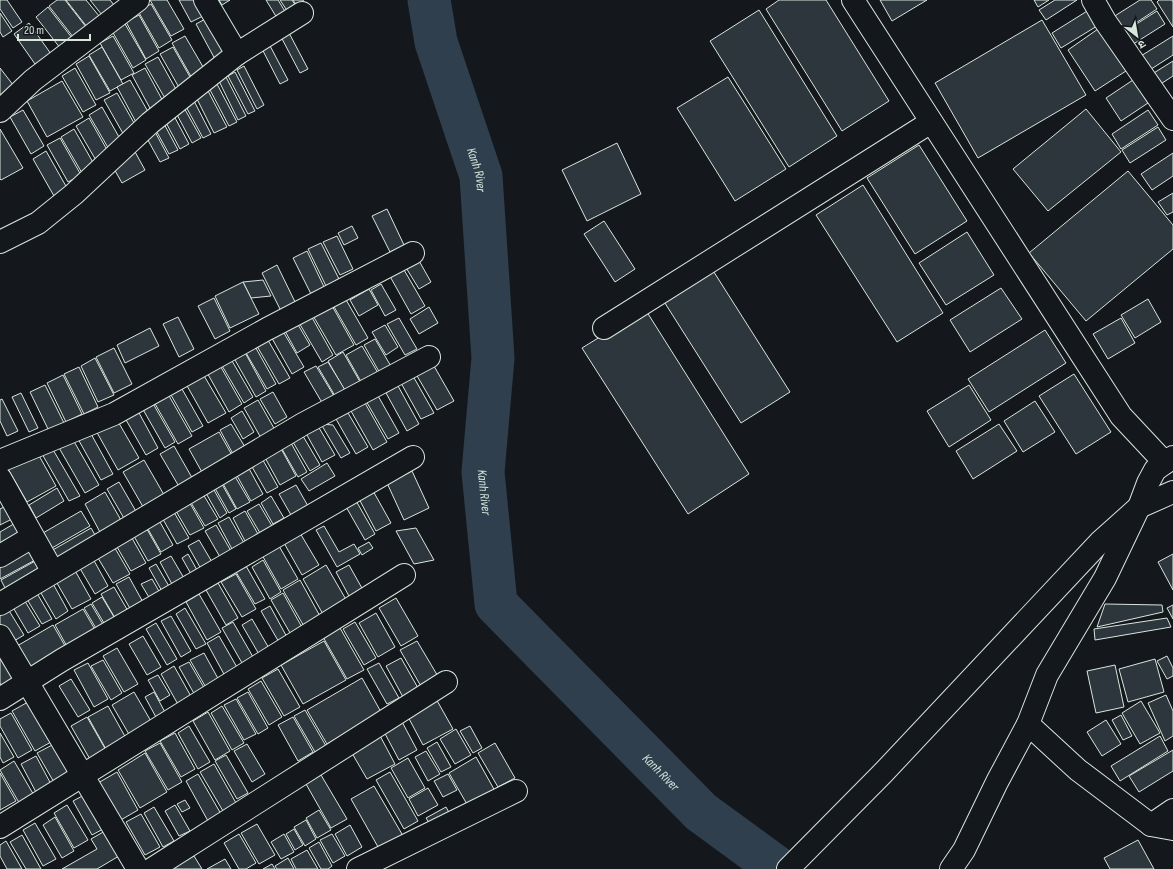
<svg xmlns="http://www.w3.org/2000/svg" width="1173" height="869" viewBox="0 0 1173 869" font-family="'Sofia Sans Condensed','Noto Sans Devanagari',sans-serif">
<rect width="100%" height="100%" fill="#14181c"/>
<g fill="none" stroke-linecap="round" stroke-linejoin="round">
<!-- river -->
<path stroke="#2f3f4d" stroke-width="43" id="s1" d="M429 0 436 42 481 176 493 358 483 472 496 604 701 812 779 869"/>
</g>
<!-- building -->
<g fill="#2c363c" stroke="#d8e6dc">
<polygon points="0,0 7,0 22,22 13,28 0,9"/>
<polygon points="57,0 65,0 90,32 77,42 49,6"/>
<polygon points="66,0 86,0 104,22 91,32"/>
<polygon points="90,0 110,0 118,10 106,20"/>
<polygon points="150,0 167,0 184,29 171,36"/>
<polygon points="179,0 196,0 205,15 191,22"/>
<polygon points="219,0 230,0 222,5"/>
<polygon points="266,0 278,0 286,13 277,18"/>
<polygon points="280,0 292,0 296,6 288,12"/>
<polygon points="293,0 303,0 304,2 297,6"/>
<polygon points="779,0 826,0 889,101 842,131 766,9"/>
<polygon points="880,0 927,0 892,21"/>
<polygon points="1034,0 1049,0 1038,7"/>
<polygon points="1055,0 1077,0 1046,20 1039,10"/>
<polygon points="1140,0 1151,0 1157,9 1119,34 1110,19"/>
<polygon points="1159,0 1172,0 1173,2 1173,27 1157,2"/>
<polygon points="151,4 172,40 159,48 138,11"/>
<polygon points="48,7 76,43 64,53 36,17"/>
<polygon points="1092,8 1102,23 1061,48 1052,33"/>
<polygon points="759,10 837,136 789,167 710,41"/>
<polygon points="1157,11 1165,24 1127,48 1119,35"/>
<polygon points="0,13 12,31 3,37 0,32"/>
<polygon points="139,15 159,51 146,59 126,22"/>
<polygon points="209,17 229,54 216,61 196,24"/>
<polygon points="1042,20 1086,95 978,158 935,83"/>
<polygon points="29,23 51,54 35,64 14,34"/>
<polygon points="125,24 146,60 133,68 112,31"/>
<polygon points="1098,29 1126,71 1095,91 1068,50"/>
<polygon points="288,31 308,69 300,73 280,35"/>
<polygon points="113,36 134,73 121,80 100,43"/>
<polygon points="185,36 206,72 193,80 172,43"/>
<polygon points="1173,36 1173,55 1145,73 1136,59"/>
<polygon points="268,42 288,80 280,84 260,45"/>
<polygon points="102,47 123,84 110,91 89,55"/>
<polygon points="173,47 194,84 181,91 160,54"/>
<polygon points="89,56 110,93 96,100 76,64"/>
<polygon points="158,57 178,93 166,100 145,64"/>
<polygon points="1173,61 1173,76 1156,87 1149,76"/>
<polygon points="244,66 264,105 257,109 237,70"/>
<polygon points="0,68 17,90 5,100 0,94"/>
<polygon points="75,68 96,105 83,112 62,76"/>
<polygon points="145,68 165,105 152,112 132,75"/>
<polygon points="235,72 255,111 248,114 228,76"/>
<polygon points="226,77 246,116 238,120 219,81"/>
<polygon points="728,77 786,169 735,201 677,108"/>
<polygon points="130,80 151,117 137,124 117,87"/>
<polygon points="1133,80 1148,103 1121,121 1106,98"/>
<polygon points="62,81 83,117 47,137 27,101"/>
<polygon points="217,84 237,122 229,126 209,88"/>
<polygon points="207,89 227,127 214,133 195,95"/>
<polygon points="117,93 138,130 125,137 104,100"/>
<polygon points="193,99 211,134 203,138 184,103"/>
<polygon points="183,106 201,138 192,143 175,111"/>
<polygon points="102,107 123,144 110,151 89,115"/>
<polygon points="1086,109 1121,152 1048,211 1013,169"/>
<polygon points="23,110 44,146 31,154 10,117"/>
<polygon points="1148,110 1158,125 1121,149 1112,134"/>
<polygon points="173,114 189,144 180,149 164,119"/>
<polygon points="89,118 110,155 97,162 76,126"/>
<polygon points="162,120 178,150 169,154 153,125"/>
<polygon points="1158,127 1166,140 1130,163 1122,150"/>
<polygon points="153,128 169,158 160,162 144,133"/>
<polygon points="0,129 23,168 1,180 0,179"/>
<polygon points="74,129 95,166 82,173 61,137"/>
<polygon points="60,138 81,175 68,182 47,145"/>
<polygon points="617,143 641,194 587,221 562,170"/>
<polygon points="919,145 967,221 915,254 867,178"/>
<polygon points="134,150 145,170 122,183 113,167"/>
<polygon points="46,151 67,188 54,196 33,159"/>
<polygon points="1173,153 1173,176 1152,190 1141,174"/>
<polygon points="1128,171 1173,225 1173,249 1086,321 1029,253"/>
<polygon points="863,185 943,313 897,342 816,215"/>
<polygon points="1173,193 1173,212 1167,215 1158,202"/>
<polygon points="387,209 404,245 390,252 372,216"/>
<polygon points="604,221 635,269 615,282 584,234"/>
<polygon points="352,226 358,238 344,245 338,233"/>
<polygon points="967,232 994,275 946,305 919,263"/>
<polygon points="337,236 353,269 340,275 323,242"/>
<polygon points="321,243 339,279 326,286 308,249"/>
<polygon points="307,251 325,289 312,296 293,258"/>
<polygon points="418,259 431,282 419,289 405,266"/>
<polygon points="400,263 425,306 411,314 387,271"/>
<polygon points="277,265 297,306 282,313 262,273"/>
<polygon points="712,269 790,392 741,423 663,300"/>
<polygon points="263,280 271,296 251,298 243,282"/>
<polygon points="243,282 259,314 230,328 215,296"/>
<polygon points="381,284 396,310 385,316 371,290"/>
<polygon points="1001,288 1022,319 970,352 950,320"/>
<polygon points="369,289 378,305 359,316 350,300"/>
<polygon points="214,298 230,331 215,339 198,306"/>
<polygon points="345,298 368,338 356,345 333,305"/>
<polygon points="1148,299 1161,322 1135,338 1121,315"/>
<polygon points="331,304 354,345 336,355 312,314"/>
<polygon points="429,307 438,323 419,334 410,319"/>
<polygon points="645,309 749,474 688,514 582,348"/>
<polygon points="310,314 333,355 322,362 298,321"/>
<polygon points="178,317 194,349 179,357 163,324"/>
<polygon points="399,318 417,349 405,355 387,324"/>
<polygon points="1121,318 1135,343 1108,359 1093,334"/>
<polygon points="297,323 310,345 297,353 285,331"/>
<polygon points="385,325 398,347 386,355 372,332"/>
<polygon points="150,328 159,346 125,363 117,345"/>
<polygon points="281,328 304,367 292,374 269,333"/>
<polygon points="1045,330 1066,363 989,412 968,379"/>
<polygon points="265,335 290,378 279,384 254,341"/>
<polygon points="375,339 392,368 381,375 364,345"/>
<polygon points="252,341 276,384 267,389 242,346"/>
<polygon points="362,346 381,378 364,387 346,355"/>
<polygon points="242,347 266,391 256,397 231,353"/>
<polygon points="114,348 132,384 114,393 96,357"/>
<polygon points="343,352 363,387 348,396 328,361"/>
<polygon points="228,354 253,397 244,403 218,359"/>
<polygon points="95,358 114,395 98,402 81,366"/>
<polygon points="430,359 454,401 437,410 413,369"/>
<polygon points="218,362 242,404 229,412 205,369"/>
<polygon points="328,362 348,395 338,401 318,367"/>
<polygon points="316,366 337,401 324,406 304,372"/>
<polygon points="79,367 98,407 84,414 64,374"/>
<polygon points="203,374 226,413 208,423 186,384"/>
<polygon points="1074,374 1111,432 1076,454 1039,396"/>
<polygon points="63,375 82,414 66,422 47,383"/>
<polygon points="413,376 434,413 421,419 401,383"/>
<polygon points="45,385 64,423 49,431 30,392"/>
<polygon points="969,385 991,420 949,447 927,411"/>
<polygon points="398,386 419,424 407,431 386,393"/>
<polygon points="182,389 203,426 192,432 171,395"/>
<polygon points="273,392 287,417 275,424 260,399"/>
<polygon points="21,393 38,428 29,432 12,397"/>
<polygon points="168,394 192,436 178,444 154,402"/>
<polygon points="377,394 399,433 388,439 366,401"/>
<polygon points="2,399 18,431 7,436 0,421 0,400"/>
<polygon points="151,400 175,442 165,448 141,406"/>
<polygon points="258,400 275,430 261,438 244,408"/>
<polygon points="1035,401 1055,432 1023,452 1004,421"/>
<polygon points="365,403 387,442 373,450 351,411"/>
<polygon points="138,411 158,448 146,455 125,418"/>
<polygon points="242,411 254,432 243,439 231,418"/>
<polygon points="348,413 368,447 356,454 336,419"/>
<polygon points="116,418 139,458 118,470 95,429"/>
<polygon points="315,421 335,455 322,462 303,428"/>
<polygon points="231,424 245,447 233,454 220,430"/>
<polygon points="321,424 333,425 350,453 341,458"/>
<polygon points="999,424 1017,451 973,479 956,451"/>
<polygon points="300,431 320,465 310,471 290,437"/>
<polygon points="90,432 113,474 101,480 78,439"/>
<polygon points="219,432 233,457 203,474 189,449"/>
<polygon points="72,438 99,485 85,493 58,446"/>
<polygon points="291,443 307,472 298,477 282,449"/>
<polygon points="279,445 296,476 280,485 263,454"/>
<polygon points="174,446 195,483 181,490 160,454"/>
<polygon points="52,448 80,496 69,501 42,454"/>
<polygon points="37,452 56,486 27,502 8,469"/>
<polygon points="259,453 278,487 267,493 248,460"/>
<polygon points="144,460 167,500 146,512 123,472"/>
<polygon points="327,463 335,476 309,491 301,479"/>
<polygon points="247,465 263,494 251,501 235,472"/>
<polygon points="412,471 429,508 404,520 387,483"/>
<polygon points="233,473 250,502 237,509 221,480"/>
<polygon points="219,479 236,509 229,513 212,483"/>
<polygon points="119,482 137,513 125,520 107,489"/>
<polygon points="210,483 227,513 220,518 203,488"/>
<polygon points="296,485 308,506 291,515 279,494"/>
<polygon points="57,488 64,501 36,518 29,505"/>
<polygon points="200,489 218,519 205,526 187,496"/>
<polygon points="372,489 391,523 376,531 358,497"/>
<polygon points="105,492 122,522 101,534 85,504"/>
<polygon points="271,496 284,518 273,524 261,503"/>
<polygon points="187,498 204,528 190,535 173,506"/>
<polygon points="355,499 375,534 365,540 345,505"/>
<polygon points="259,504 272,526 260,533 247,511"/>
<polygon points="8,505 14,518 0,525 0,509"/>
<polygon points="171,507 189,538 177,544 160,514"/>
<polygon points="81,511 90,526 52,548 43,533"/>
<polygon points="245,511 258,534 245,541 233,518"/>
<polygon points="156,515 173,545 161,552 144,522"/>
<polygon points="229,517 244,543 232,549 218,523"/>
<polygon points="17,522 26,537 0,552 0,532"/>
<polygon points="144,524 161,554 148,561 131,531"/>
<polygon points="216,525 231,551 220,557 205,531"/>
<polygon points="324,526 339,552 354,544 360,554 337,567 316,530"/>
<polygon points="91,528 98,540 58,563 51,551"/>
<polygon points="416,528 434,560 414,564 396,531"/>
<polygon points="128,531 146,563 131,571 113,540"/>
<polygon points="300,533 319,565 302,575 284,543"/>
<polygon points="199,540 212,562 201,569 188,546"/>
<polygon points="369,542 373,548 362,555 358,548"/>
<polygon points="28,543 37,559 0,579 0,559"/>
<polygon points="112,543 130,574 113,583 95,553"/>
<polygon points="279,546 298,579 281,589 262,555"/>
<polygon points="188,554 197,570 191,574 182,558"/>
<polygon points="1173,554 1173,590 1158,562"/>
<polygon points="171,556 185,580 173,586 160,562"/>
<polygon points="92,557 108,586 95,594 78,565"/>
<polygon points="37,560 43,572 8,594 1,580"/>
<polygon points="263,560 281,592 270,599 252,567"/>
<polygon points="156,564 170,588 163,593 149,568"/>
<polygon points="326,565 348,603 324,616 303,579"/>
<polygon points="349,565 363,590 350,598 336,572"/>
<polygon points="246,566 265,599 255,604 236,572"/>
<polygon points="73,567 91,599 72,609 54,578"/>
<polygon points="236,574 256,609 242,617 221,582"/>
<polygon points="129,577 144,604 132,612 116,584"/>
<polygon points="152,579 160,593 150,599 141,584"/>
<polygon points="51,580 68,611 56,619 38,588"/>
<polygon points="300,580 321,618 305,628 283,590"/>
<polygon points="218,583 238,618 226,625 206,590"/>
<polygon points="114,587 128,611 115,618 101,594"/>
<polygon points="35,590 52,619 42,624 25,596"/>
<polygon points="283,593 304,631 293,638 271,600"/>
<polygon points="199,594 221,632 207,640 186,602"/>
<polygon points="102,597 117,622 107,628 92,603"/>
<polygon points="23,598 40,626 28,633 11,604"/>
<polygon points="396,598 418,636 401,646 379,608"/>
<polygon points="91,604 104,626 97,630 84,608"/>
<polygon points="1105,604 1162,605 1163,612 1097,627"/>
<polygon points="1173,605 1173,619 1167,608"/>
<polygon points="270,606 288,639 280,644 261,611"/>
<polygon points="185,608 206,644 196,649 176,614"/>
<polygon points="8,609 24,635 9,644 0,627 0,613"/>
<polygon points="83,609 97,633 69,650 55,625"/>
<polygon points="376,613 395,647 378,657 359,623"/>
<polygon points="171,616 191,651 181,657 161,621"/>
<polygon points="1167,618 1171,627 1095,640 1094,629"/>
<polygon points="252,619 270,650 260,656 242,625"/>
<polygon points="233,622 253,657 242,663 222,628"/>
<polygon points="355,622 376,658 364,665 343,629"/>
<polygon points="156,623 177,659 167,665 146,629"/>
<polygon points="53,625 68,651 31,671 17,646"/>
<polygon points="340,628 364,670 347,679 323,637"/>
<polygon points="143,636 161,667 147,675 129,644"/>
<polygon points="219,636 238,669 225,676 207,643"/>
<polygon points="324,641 346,680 303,704 281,665"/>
<polygon points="417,641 439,678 422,688 400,650"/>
<polygon points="117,648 138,684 124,692 103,656"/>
<polygon points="204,653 221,684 208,691 190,660"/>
<polygon points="6,656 20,681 4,690 0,683 0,660"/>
<polygon points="1167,656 1173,668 1173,676 1167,679 1157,661"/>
<polygon points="401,658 418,688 403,697 386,666"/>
<polygon points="1155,659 1164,692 1128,702 1119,669"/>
<polygon points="103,660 122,693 111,700 91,666"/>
<polygon points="189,662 206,691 196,697 179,667"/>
<polygon points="88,663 108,699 94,707 74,670"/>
<polygon points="379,663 399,698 387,704 367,669"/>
<polygon points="1115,665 1124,707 1096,713 1087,671"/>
<polygon points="174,666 193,700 180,708 161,674"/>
<polygon points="278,669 300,707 284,716 262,678"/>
<polygon points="158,675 170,695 160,701 148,680"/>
<polygon points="362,678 381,712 327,744 307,710"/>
<polygon points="71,679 90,710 78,717 59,686"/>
<polygon points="261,681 282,717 269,725 248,689"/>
<polygon points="134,692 152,723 130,736 112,705"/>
<polygon points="154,692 166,714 157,719 145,697"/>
<polygon points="248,692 268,728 258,734 237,698"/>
<polygon points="1166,695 1173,711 1173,736 1165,741 1148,703"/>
<polygon points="435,697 453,729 423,745 406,713"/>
<polygon points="236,699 256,734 244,740 224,705"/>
<polygon points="1141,701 1160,733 1140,744 1122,713"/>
<polygon points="28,702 51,742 35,751 12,711"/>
<polygon points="108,706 127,740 107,751 88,717"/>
<polygon points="222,706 244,743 232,750 211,713"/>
<polygon points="305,710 326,746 315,752 294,716"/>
<polygon points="208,712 230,751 215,760 193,721"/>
<polygon points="11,713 32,750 18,758 0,726 0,719"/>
<polygon points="1121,715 1132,736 1123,740 1112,720"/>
<polygon points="87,717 107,752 91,761 71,726"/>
<polygon points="293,717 313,752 298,761 278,725"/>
<polygon points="400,718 417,750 399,760 382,728"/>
<polygon points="1106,720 1121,744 1102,756 1087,732"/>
<polygon points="189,726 210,762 198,769 178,733"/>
<polygon points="470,726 482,748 473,753 460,731"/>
<polygon points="456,729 471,755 455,764 440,739"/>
<polygon points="378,732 395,764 367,779 349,748"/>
<polygon points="0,733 14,757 3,763 0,757"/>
<polygon points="175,733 195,769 181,777 160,741"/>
<polygon points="1160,736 1168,751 1120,781 1111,766"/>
<polygon points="437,742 451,767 441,772 427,748"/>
<polygon points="160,743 182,782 168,790 145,751"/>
<polygon points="495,743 515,778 498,787 478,753"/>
<polygon points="54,744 71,774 55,784 37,753"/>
<polygon points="247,744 265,774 252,782 234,751"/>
<polygon points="1173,750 1173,771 1139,792 1129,776"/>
<polygon points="426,751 440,774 428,781 415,757"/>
<polygon points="145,753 167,792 140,808 118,770"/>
<polygon points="226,755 248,793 237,799 215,761"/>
<polygon points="36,756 52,786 37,794 21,764"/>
<polygon points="476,757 495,791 468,806 449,773"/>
<polygon points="408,758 425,788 408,798 391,768"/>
<polygon points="14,761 35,797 21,806 0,770"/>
<polygon points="214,764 236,803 223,811 200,772"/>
<polygon points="117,772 138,810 119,821 98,783"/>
<polygon points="390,772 418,821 404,829 376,780"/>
<polygon points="0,773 16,801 0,810"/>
<polygon points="198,774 221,814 208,821 186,781"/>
<polygon points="448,774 457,790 443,797 434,781"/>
<polygon points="321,775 347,819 331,828 306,784"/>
<polygon points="374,786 406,841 382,854 351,799"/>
<polygon points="428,788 438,805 418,816 409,799"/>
<polygon points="86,794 105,828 92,835 73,801"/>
<polygon points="185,800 190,808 182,812 177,804"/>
<polygon points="67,805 88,840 74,848 54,813"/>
<polygon points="175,805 190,831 179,836 165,811"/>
<polygon points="154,807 174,841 163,847 144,813"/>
<polygon points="446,807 452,818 433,829 426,818"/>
<polygon points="319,810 331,830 317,838 306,818"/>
<polygon points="141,814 160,847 145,855 126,822"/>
<polygon points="55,817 74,851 62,858 43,825"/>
<polygon points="306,820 316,839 305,846 294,827"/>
<polygon points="35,823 56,859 43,866 23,830"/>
<polygon points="257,824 275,855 259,864 241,833"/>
<polygon points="350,825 362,847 347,856 335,834"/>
<polygon points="294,829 303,845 295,850 286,834"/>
<polygon points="105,831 119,856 97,869 62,869 97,849 91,839"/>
<polygon points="239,834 256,863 246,869 239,869 224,843"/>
<polygon points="284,834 294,852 281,859 271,842"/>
<polygon points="332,834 345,856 333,863 320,840"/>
<polygon points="22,835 41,869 26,869 10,842"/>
<polygon points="1138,840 1154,869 1110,869 1104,858"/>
<polygon points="6,841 22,869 7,869 0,856 0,845"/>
<polygon points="319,842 332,866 328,869 321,869 309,848"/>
<polygon points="307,850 318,869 296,869 291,859"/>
<polygon points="194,856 202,869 171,869"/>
<polygon points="288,858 294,869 277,869 275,866"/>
<polygon points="225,859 231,869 207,869"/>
<polygon points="272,864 275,869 263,869"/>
</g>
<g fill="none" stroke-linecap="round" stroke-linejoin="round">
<!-- minor casing -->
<g stroke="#d8e6dc" stroke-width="24">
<g id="minor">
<polyline points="853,0 1121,416 1165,463"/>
<polyline points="1093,0 1105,21 1173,119"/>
<polyline points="237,54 302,13"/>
<polyline points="0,111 33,80 138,0"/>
<polyline points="0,242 38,223 74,194 150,123 237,54 205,0"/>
<polyline points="604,328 931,122"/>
<polyline points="0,461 114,414 267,329 413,253"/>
<polyline points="0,478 53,572"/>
<polyline points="0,556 32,537"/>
<polyline points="0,604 303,424 429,357"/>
<polyline points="0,636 138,869"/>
<polyline points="0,699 62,660 413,457"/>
<polyline points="1028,724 1078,770 1151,825 1173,829"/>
<polyline points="1151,825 1173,810"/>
<polyline points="0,827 404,575"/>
<polyline points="152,869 446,682"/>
<polyline points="358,869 516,791"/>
<polyline points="788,869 883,773 1100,542 1139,507 1173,492"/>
<polyline points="951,869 964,850 997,782 1028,724 1047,675 1105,578 1139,507 1148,483 1155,470 1173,457"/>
</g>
</g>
<!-- minor -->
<use href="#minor" stroke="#14181c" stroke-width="22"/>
</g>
<g text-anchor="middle" stroke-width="3" stroke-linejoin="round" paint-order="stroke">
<!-- water labels -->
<g font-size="13" font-style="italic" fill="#d8e6dc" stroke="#14181c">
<text dy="5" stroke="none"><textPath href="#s1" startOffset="177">Kanh River</textPath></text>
<text dy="5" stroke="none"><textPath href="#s1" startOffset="501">Kanh River</textPath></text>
<text dy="5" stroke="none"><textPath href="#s1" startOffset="849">Kanh River</textPath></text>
</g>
</g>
<!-- north arrow -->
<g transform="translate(1137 36) rotate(149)" stroke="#14181c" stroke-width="3" paint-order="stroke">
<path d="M0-3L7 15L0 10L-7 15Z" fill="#d8e6dc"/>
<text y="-6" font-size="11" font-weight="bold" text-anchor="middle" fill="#d8e6dc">उ</text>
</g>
<!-- scale -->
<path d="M18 34v6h72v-6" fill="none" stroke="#d8e6dc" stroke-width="2"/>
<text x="24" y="34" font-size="12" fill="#d8e6dc" stroke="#14181c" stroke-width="3" paint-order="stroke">20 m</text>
</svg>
